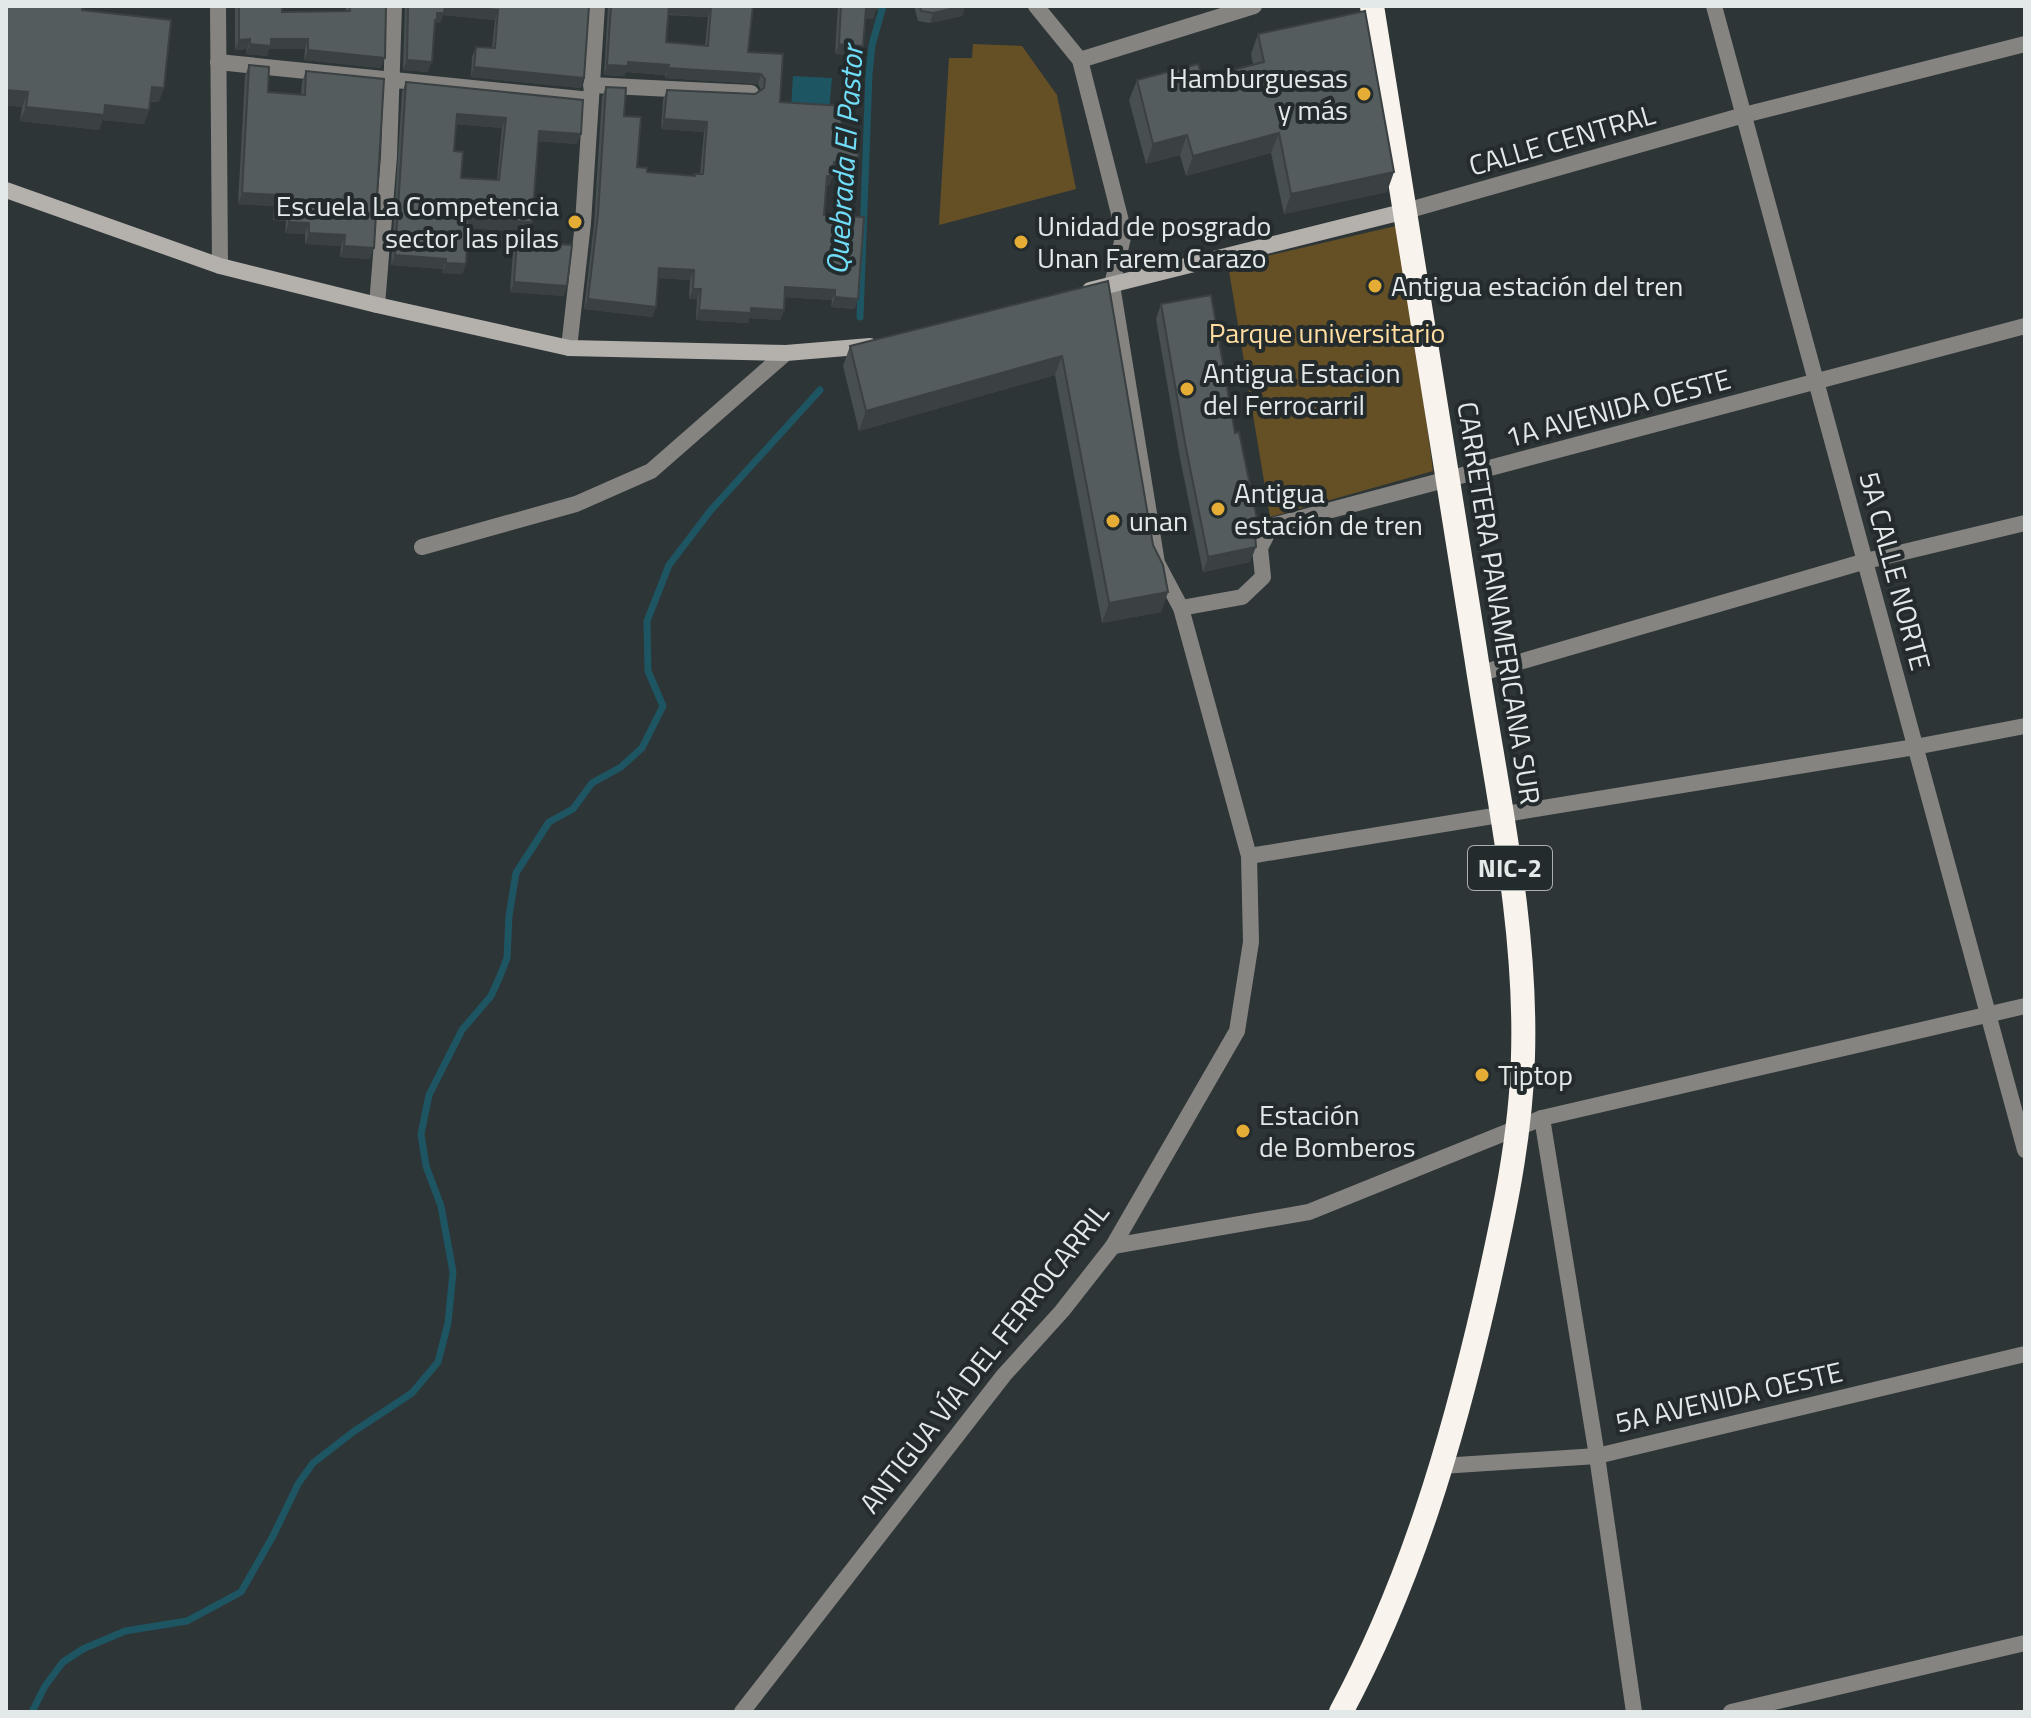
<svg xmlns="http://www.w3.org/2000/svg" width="2031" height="1718" viewBox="0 0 2031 1718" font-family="'Titillium Web',sans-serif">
<rect width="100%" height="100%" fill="#2e3537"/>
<!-- green -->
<g fill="#655026">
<polygon points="973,44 1022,46 1057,95 1076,189 939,225 949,58 972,58"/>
<polygon points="1400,225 1433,471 1270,517 1228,265"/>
</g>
<!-- water -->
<polygon fill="#1e5563" points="793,76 832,78 829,112 791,109"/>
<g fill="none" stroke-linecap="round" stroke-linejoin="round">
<!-- stream -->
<g stroke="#1e5563" stroke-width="7">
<polyline points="860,317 869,74 872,45 883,6"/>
<polyline points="32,1712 45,1686 63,1662 83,1649 125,1631 187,1621 241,1592 273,1536 298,1484 313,1463 353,1432 412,1393 438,1362 448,1323 453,1272 441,1206 426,1166 421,1134 429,1095 462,1030 491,996 500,976 507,958 509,916 516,873 549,822 573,809 592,783 621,767 642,748 663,706 648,671 647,621 669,565 711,510 820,390"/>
</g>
<!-- street -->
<g stroke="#858481" stroke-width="16">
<polyline points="218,6 220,266"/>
<polyline points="1714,6 2025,1150"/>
<polyline points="1080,60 1254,6"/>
<polyline points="218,62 591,100"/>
<polyline points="591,85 751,93"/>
<polyline points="1406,211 1744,115 2025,44"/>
<polyline points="377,305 389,156 394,6"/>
<polyline points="569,348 583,223 597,6"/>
<polyline points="422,547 576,504 651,471 786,353"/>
<polyline points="1181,608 1242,597 1263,577 1260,548 1271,526 2025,326"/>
<polyline points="1478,674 1866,561 2025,523"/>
<polyline points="1249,856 1915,747 2025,726"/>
<polyline points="1542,1118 1597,1456 1634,1712"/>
<polyline points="1113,1246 1309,1212 1542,1118 2025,1006"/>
<polyline points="1441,1466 1597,1456 2025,1354"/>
<polyline points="742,1712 1004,1375 1062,1311 1113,1246 1237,1031 1251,942 1249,856 1181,608 1157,563 1112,285 1124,233 1080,60 1036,6"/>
<polyline points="1731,1712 2025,1643"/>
</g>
<!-- secondary -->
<g stroke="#b4b1ad" stroke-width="16">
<polyline points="6,190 220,266 377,305 569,348 786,353 870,346"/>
<polyline points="1090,290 1406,211"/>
</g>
<!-- highway -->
<path stroke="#f8f4ed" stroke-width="24" d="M1341 1712C1411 1582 1452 1442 1485 1299 1503 1219 1521 1138 1523 1056 1527 922 1496 789 1476 656 1442 439 1408 222 1372 6"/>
</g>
<!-- wall -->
<g fill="#484f51" fill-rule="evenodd">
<polygon points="6,6 82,10 159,102 150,102 149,110 144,124 102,120 99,130 20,121 22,107 6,105"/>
<polygon points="235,6 282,6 282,12 346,11 346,6 386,6 381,68 304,60 305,49 269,49 267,56 246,54 247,49 235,50"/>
<polygon points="405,6 589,6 581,88 471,77 472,57 476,47 492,48 495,20 443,15 440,23 436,23 435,28 428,72 403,70"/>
<path d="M608 6H753L748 52 780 102 840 134 854 174 833 172 829 186H827L824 215 855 309 831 307 832 300 785 297 784 310 780 320 749 318 748 323 696 320 697 299H689L690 280 658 278 656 307 652 317 584 309 594 224 602 97 606 87 624 116 637 167 647 172 695 176 700 174 704 132 661 129 663 100 667 90 755 94 761 90 758 84 665 78V75L626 72 624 76 604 75ZM668 15 708 17 705 46 666 42Z"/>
<polygon points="838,6 886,6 876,9 873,19 865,18 859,56 835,54"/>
<polygon points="914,6 965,6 962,16 930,23 918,21"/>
<polygon points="1258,34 1387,192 1284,214 1271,153 1186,176 1180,155 1146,164 1129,100 1137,80 1202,78 1253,64 1251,54"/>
<polygon points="249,65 268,92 301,94 302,82 306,71 370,259 340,257 341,246 305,244 305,234 285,233 286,221 273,220 274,206 238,204 245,76"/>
<path d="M406 82 577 144 538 141 529 232 468 228 466 264 462 274 442 273 443 269 391 265 402 92ZM456 124 502 128 497 180 461 178 454 151Z"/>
<polygon points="517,241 564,296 510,292 513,251"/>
<polygon points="1108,281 1153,545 1168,592 1161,612 1102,623 1055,375 859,431 843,366 850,346"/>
<polygon points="1161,304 1235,433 1250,562 1203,572 1180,458 1156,319"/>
</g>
<!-- shaded-wall -->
<g fill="#3b4042">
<polygon points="444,6 457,6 498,10 495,20 443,15 440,23 436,23 433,30 437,13"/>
<polygon points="669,6 690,6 711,7 708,17 666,14"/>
<polygon points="875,6 886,6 876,9 873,19 862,18 866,8"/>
<polygon points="965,6 962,16 930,23 933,13"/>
<polygon points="250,39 247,49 235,50 239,40"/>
<polygon points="271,39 308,39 305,49 269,49 267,56 246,54 250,44"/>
<polygon points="839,44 863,46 859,56 835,54"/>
<polygon points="308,50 385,58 381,68 304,60"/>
<polygon points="407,60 432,62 428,72 403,70"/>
<polygon points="628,62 669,65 665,75 626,72 624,76 604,75 607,65"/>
<polygon points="474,67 584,78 581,88 471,77"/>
<polygon points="668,68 761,74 758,84 665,78"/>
<polygon points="152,87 164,88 159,102 147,101"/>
<polygon points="6,90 28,92 22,107 6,105"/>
<polygon points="105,105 149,110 144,124 102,120 99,130 20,121 26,107"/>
<polygon points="457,114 506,118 502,128 454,124"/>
<polygon points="664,119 707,122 704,132 661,129"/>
<polygon points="539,131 581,134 577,144 536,141"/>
<polygon points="1279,133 1271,153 1186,176 1193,156"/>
<polygon points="1187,135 1180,155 1146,164 1153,144"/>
<polygon points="834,162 858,164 854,174 830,172"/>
<polygon points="1394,172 1387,192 1284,214 1291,194"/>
<polygon points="827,176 833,176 829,186 824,186"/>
<polygon points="242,193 278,195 274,206 238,204"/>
<polygon points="277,209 290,210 286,221 273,220"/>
<polygon points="469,218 532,222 529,232 465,228"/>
<polygon points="289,222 309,223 305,234 285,233"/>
<polygon points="309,233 345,235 341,246 305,244"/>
<polygon points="344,246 374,248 370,259 340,257"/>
<polygon points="395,255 446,259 443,269 391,265"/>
<polygon points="446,263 466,264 462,274 442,273"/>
<polygon points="659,268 694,270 690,280 655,278"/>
<polygon points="514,282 567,286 564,296 510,292"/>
<polygon points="785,287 835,290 832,300 782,297"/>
<polygon points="693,289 701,289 697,299 689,299"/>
<polygon points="835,297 858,299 855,309 831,307"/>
<polygon points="588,299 656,307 652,317 584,309"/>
<polygon points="751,308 784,310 780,320 749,318 748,323 696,320 699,310"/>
<polygon points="1062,356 1055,375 859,431 866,411"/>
<polygon points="1256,547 1250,562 1203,572 1208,557"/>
<polygon points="1168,592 1161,612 1102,623 1109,603"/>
</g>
<!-- building -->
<g fill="#545c5e" stroke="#3b4042" stroke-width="2" fill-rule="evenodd">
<polygon points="6,6 82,6 82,10 171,20 164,88 152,87 149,110 105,105 104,115 26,107 28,92 6,90"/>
<polygon points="239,6 282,6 282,12 350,11 350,6 386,6 385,58 308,50 308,39 271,39 271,46 250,44 250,39 239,40"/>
<polygon points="408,6 445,6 444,13 437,13 437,20 435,20 432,62 407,60"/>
<polygon points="457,6 589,6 584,78 474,67 476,47 495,48 498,10"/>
<polygon points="611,6 669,6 666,42 708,46 711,7 690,6 753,6 748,52 783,54 780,102 843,106 840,134 859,136 858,164 834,162 833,176 827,176 824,215 864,217 858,299 835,297 835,290 785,287 784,310 751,308 751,313 699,310 701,289 693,289 694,270 659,268 656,307 588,299 598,214 606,87 626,88 624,116 641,117 637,167 647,168 647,172 695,176 695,174 703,174 707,122 664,119 667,90 755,94 764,88 765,79 761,74 668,68 669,65 628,62 628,66 607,65"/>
<polygon points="841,6 877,6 877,9 866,8 863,46 839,44"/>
<polygon points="920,6 963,6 933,13 921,11"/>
<polygon points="1365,11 1394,172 1291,194 1279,133 1193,156 1187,135 1153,144 1137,80 1198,64 1202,78 1264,62 1258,34"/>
<polygon points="249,65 269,67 268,92 305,95 306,71 384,79 374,248 344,246 345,235 309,233 309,223 289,222 290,210 277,209 278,195 242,193"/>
<path d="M406 82 583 100 581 134 539 131 532 222 469 218 466 264 446 263V259L395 255ZM457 114 506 118 499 180 461 178 463 152 454 151Z"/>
<polygon points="517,241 572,245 567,286 514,282"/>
<polygon points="1108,281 1153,545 1163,565 1168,592 1109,603 1062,356 866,411 850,346"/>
<polygon points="1211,295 1235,433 1239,432 1258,524 1255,533 1256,547 1208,557 1185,443 1161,304"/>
</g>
<!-- markers -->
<g fill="#e5ad35" stroke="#242b2d" stroke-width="3">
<circle cx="1364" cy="94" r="8"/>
<circle cx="575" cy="222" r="8"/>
<circle cx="1021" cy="242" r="8"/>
<circle cx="1375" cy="286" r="8"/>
<circle cx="1187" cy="389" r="8"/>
<circle cx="1218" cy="509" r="8"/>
<circle cx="1113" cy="521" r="8"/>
<circle cx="1482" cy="1075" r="8"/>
<circle cx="1243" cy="1131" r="8"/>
</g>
<g text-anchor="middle" stroke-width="8" stroke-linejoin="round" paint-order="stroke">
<!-- shield labels -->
<rect fill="#242b2d" stroke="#aaafb1" stroke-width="2" x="1468" y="846" width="84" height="44" rx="6"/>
<g font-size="26" font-weight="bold" fill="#e3e8e9">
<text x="1510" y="877">NIC-2</text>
</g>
<!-- poi labels -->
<g font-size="28" fill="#e3e8e9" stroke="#242b2d" text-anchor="start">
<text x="1348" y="88" text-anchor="end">Hamburguesas<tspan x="1348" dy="32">y más</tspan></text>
<text x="559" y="216" text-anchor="end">Escuela La Competencia<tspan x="559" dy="32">sector las pilas</tspan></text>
<text x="1037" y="236">Unidad de posgrado<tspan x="1037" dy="32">Unan Farem Carazo</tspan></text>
<text x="1391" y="296">Antigua estación del tren</text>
<text x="1203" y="383">Antigua Estacion<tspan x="1203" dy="32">del Ferrocarril</tspan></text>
<text x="1234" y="503">Antigua<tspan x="1234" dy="32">estación de tren</tspan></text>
<text x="1129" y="531">unan</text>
<text x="1498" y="1085">Tiptop</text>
<text x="1259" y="1125">Estación<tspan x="1259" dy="32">de Bomberos</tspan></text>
</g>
<!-- street labels -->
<g font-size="28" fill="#e3e8e9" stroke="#242b2d">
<text transform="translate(1562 140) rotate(-16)" y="10">CALLE CENTRAL</text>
<text transform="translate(1618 408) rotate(-15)" y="10">1A AVENIDA OESTE</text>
<text transform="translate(1895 571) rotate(75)" y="10">5A CALLE NORTE</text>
<text transform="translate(1499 603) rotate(81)" y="10">CARRETERA PANAMERICANA SUR</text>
<text transform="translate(984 1358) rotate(-52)" y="10">ANTIGUA VÍA DEL FERROCARRIL</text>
<text transform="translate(1729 1397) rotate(-13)" y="10">5A AVENIDA OESTE</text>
</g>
<!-- park labels -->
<g font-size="28" fill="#ffdda1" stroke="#242b2d">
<text x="1327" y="343">Parque universitario</text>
</g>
<!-- water labels -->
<g font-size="30" font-style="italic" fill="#71def9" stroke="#242b2d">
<text transform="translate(845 160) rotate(-86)" y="10">Quebrada El Pastor</text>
</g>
</g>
<!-- border -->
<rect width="2031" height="1718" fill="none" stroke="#e3e8e9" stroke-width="16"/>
</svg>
